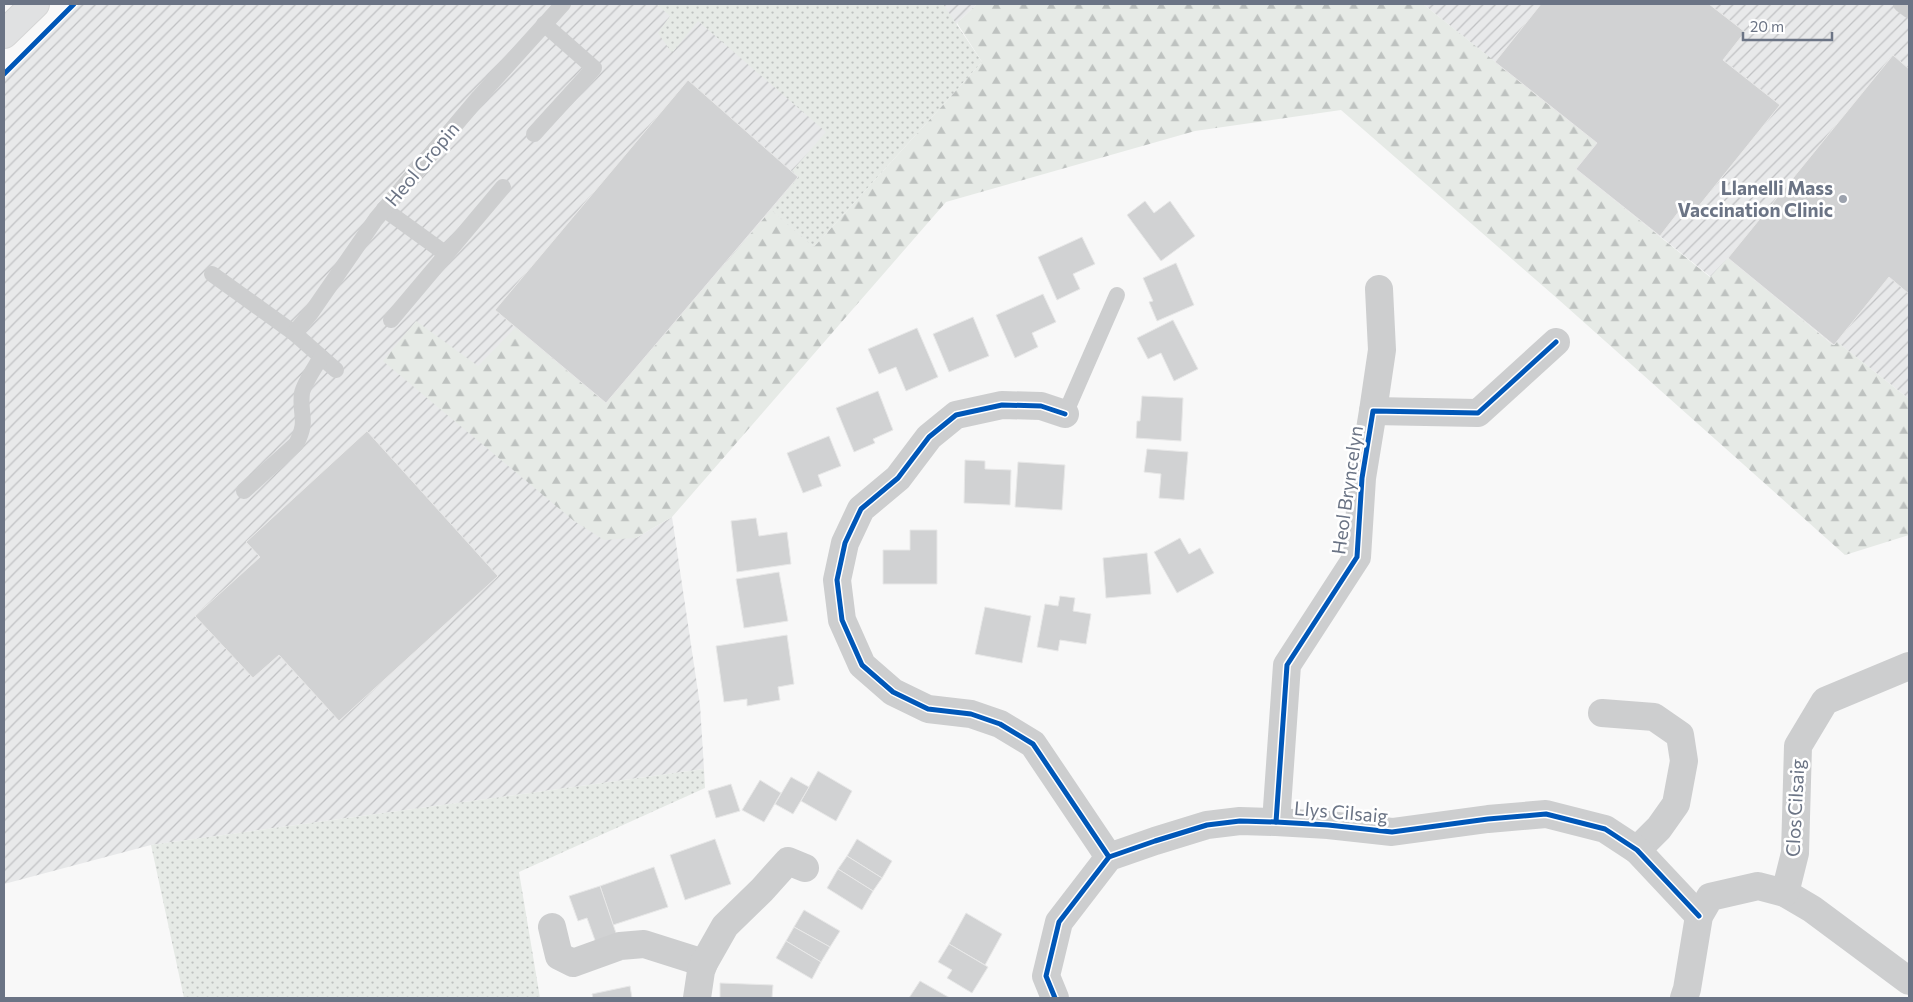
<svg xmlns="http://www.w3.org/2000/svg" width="1913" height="1002" viewBox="0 0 1913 1002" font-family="Commissioner,sans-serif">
<defs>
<pattern id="industrial-furrows" width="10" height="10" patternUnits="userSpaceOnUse" patternTransform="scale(1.25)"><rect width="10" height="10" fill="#e8e9ea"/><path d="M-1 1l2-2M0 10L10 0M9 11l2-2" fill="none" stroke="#c0c1c3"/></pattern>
<pattern id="grass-dots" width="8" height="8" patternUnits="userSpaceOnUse" patternTransform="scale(1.25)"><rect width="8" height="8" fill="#e6eae6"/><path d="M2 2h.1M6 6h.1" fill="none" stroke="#bec2c0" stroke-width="1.8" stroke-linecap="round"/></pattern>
<pattern id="forest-firs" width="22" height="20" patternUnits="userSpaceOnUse" patternTransform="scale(1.25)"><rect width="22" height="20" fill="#e6eae6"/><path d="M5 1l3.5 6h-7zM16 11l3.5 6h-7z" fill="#bec2c0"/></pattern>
</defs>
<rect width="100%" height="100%" fill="#f8f8f8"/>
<!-- industrial -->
<g fill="url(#industrial-furrows)">
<polygon points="77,4 977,4 957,23 636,538 672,517 700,705 704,769 151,845 4,884 4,80"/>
<polygon points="1423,4 1909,4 1909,399 1837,342 1834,345 1728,258 1711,277 1576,169 1596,143"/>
</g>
<!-- grass -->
<g fill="url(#grass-dots)">
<polygon points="656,4 943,4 982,62 814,247 771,210 798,177 792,171 826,132 698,21 672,53 658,33 670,16"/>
<polygon points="704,769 705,788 519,872 540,998 184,998 151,845"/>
</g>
<!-- forest -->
<polygon fill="url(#forest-firs)" points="977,4 1423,4 1597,143 1576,169 1710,277 1728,258 1833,345 1836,341 1909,399 1909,535 1845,555 1559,300 1341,110 1195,131 946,202 672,517 636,538 604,540 574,521 383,361 416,321 478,366 516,327 606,402 771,210 814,247 982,62 957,23"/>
<!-- building -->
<g fill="#d1d2d3" stroke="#e8e8e8">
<polygon points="1541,4 1709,4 1745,32 1723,60 1780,105 1690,217 1680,210 1660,236 1576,169 1597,143 1495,62"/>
<polygon points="1893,55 1909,69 1909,294 1889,277 1834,345 1728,258"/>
<polygon points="688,80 798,177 606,403 495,310"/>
<polygon points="1145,201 1154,213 1170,201 1195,236 1161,261 1127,215"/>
<polygon points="1082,237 1095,264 1073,274 1080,289 1057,300 1038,257"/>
<polygon points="1176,263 1194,305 1157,321 1149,302 1153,301 1143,278"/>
<polygon points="1043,294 1056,322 1032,333 1038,347 1015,358 996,315"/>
<polygon points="973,317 989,356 949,372 933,334"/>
<polygon points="1173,320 1198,369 1174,381 1161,353 1148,359 1137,338"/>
<polygon points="917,328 938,377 906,391 896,367 879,374 868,349"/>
<polygon points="878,391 893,430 873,439 875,443 854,452 836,408"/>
<polygon points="1142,396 1183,398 1181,441 1136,438 1137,421 1140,421"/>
<polygon points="367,431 498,576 339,721 279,655 253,678 195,616 260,557 246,542"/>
<polygon points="829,436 841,466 818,475 822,486 803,493 787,453"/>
<polygon points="1147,449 1188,452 1184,500 1159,498 1161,474 1144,472"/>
<polygon points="965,460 985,461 985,469 1011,470 1010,505 964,503"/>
<polygon points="1018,462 1065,465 1062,510 1015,507"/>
<polygon points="756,518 759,536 787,532 791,564 737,572 731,521"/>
<polygon points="910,530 937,530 937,584 883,584 883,550 910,550"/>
<polygon points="1180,538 1189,554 1200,548 1214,573 1177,593 1154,552"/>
<polygon points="1147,553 1151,594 1106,598 1103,558"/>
<polygon points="779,572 788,621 744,628 736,579"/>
<polygon points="1060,596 1075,598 1073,611 1091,614 1086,644 1060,640 1058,651 1037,647 1045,604 1058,606"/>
<polygon points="985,607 1031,616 1022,663 975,654"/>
<polygon points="787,635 794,684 778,687 780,700 747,706 747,699 724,702 716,646"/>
<polygon points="818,771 852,791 836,821 801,801"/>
<polygon points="791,777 809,787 793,814 775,804"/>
<polygon points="760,780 781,793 764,822 742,810"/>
<polygon points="731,784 740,811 716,818 708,791"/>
<polygon points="715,839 731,884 685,900 670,855"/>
<polygon points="857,839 892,861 882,878 847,856"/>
<polygon points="847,856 882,878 873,891 838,869"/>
<polygon points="654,867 668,907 613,925 600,886"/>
<polygon points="838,869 873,891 862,910 827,888"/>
<polygon points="600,886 617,936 596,943 587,918 578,921 569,896"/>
<polygon points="804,910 840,931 830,947 794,927"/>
<polygon points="966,913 1002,934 985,965 949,944"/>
<polygon points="794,927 830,947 821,962 786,941"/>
<polygon points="786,941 821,962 812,979 776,958"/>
<polygon points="949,944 988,967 972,993 947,978 952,970 938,962"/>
<polygon points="920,981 950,998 909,998"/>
<polygon points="720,983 773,985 772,998 720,998"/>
<polygon points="630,986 632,998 593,998 592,994"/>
</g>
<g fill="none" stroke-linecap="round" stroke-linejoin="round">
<!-- secondary casing -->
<g stroke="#d5d6d6" stroke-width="30">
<polyline id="secondary" points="4,34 35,4"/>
</g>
<!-- lane -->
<g stroke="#cdcecf" stroke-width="16">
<polyline points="1901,4 1909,10"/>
<polyline points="534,134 594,68 544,24"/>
<polyline points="384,209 446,254"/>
<polyline points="212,274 294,333 336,370"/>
<polyline points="391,320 503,187"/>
<polyline points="294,333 311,313 376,219 479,97 563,4"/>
<polyline points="1065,414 1117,295"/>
<path d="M244 491 296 444C309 420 299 415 302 393 304 383 316 366 321 357"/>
</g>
<!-- street -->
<g stroke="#cdcecf" stroke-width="28">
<polyline points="1373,411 1382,350 1379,289"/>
<polyline points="1065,414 1041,406 1002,405 956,415 929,437 898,478 861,509 845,543 837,580 842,620 862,665 893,692 928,709 971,714 1000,724 1033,744 1109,857"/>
<polyline points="1602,713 1654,717 1680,735 1684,761 1676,804 1659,828 1637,850"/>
<polyline points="1276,822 1287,665 1357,557 1362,478 1373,411 1478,413 1556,342"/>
<polyline points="1785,893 1812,909 1909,981"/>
<polyline points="552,927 559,956 573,963 620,946 644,944 704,963"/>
<polyline points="697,998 701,971 704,963 725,926 762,890 788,861 805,868"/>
<polyline points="1055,998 1046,976 1059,922 1109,857 1155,841 1207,825 1240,821 1276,822 1328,825 1392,832 1488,819 1546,814 1605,829 1637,850 1699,916"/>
<polyline points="1684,998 1687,989 1699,916 1710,897 1758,886 1785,893 1795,853 1798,746 1825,701 1909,666"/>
</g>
<!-- secondary -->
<use href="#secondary" stroke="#e0e1e2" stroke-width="28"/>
<!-- cycleway casing -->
<g stroke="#fff" stroke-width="8">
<g id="cycleway">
<polyline points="4,74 74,4"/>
<polyline points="1065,414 1041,406 1002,405 956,415 929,437 898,478 861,509 845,543 837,580 842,620 862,665 893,692 928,709 971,714 1000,724 1033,744 1109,857"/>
<polyline points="1276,822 1287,665 1357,557 1362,478 1373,411 1478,413 1556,342"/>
<polyline points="1055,998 1046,976 1059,922 1109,857 1155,841 1207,825 1240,821 1276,822 1328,825 1392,832 1488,819 1546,814 1605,829 1637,850 1699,916"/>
</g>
</g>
<!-- cycleway -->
<use href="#cycleway" stroke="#0057b8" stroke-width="5"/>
</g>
<!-- markers -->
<circle fill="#9ca2ad" stroke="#fff" stroke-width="2" cx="1843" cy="199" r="5"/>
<g text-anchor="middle" stroke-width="5" stroke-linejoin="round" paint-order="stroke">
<!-- street labels -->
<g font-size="19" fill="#6b7485" stroke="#fff">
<text transform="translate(422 164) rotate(-50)" y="7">Heol Cropin</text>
<text transform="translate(1347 490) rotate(-82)" y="7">Heol Bryncelyn</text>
<text transform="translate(1795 808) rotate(-87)" y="7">Clos Cilsaig</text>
<text transform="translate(1341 812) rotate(5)" y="7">Llys Cilsaig</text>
</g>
<!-- poi labels -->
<g font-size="19" font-weight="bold" fill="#6b7485" stroke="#fff" text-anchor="end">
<text x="1833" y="195">Llanelli Mass<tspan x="1833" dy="22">Vaccination Clinic</tspan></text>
</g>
</g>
<!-- border -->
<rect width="1913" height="1002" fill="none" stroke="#6b7485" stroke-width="10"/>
<!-- scale -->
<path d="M1743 32v8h89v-8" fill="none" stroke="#6b7485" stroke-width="2.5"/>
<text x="1750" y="32" font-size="15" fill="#6b7485" stroke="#ffffff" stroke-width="4" paint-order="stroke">20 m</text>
</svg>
